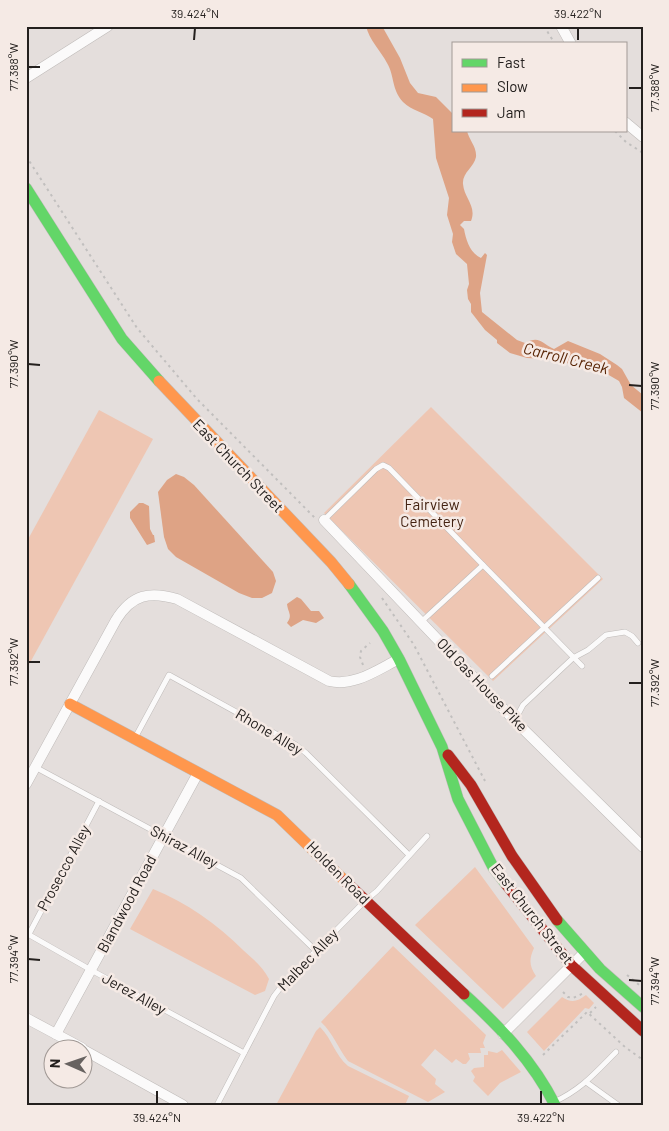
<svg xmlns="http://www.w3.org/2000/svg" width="669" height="1131" viewBox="0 0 669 1131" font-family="Barlow,sans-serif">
<rect width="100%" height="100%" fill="#e4dedc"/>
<!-- green -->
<g fill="#eec6b3">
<polygon points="431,407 603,579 493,681 324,513"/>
<polygon points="99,410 153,439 26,670 26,543"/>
<path d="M475 867 534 948C529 959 529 966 536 976L503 1009 415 925Z"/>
<path d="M153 889C187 903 217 924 243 950 253 959 263 967 269 979L265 991 255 995 130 929Z"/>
<path d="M393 946 486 1035 483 1043 485 1048H480L481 1053H468L470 1059 466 1064H463L456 1059 452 1063 435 1049 421 1065 436 1079 435 1084 445 1092 428 1102 348 1061C338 1048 333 1033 321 1022Z"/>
<path d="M586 995 594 1003 589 1009 585 1008 544 1051 527 1032 562 997C571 1003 577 1002 586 995Z"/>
<path d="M320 1027C332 1039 335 1055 348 1066L409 1096 405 1105H276L316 1031Z"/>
<polygon points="502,1050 521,1072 500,1083 488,1096 473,1081 475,1077 471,1071 474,1068 484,1067 484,1055 488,1055 488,1051 497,1053"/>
</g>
<!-- water -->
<g fill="#dea385">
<path d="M366 26H382L400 58 410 83 418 93 436 97 453 114V131H467C469 140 477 147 476 157 474 167 462 173 463 184 464 198 477 206 471 221H464L460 225 464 229C466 240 470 253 481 258L485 253 487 255 480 293 482 312 517 340 525 343C540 335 542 344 554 349L568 341 600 354 617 365 622 369 631 385 643 395V413L624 398 622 387 619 381 595 367H585L547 359 527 358 510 353 497 343V340L485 330 471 312V304L468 299 467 290 469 284 467 264 456 254 452 242 453 234 447 215 449 198 436 158 433 119C424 112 412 111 403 102 391 88 395 77 387 63 381 51 369 40 366 26Z"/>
<polygon points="176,474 184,477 194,485 273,572 276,581 272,593 262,598 252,598 239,593 176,557 168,549 164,537 158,492 167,480"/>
<polygon points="139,503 143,503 149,506 150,529 153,535 154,535 155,542 147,545 130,518 130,512"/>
<path d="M297 597 301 599 311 611H319L324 618 316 623 303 620 291 627 287 623C293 615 288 613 287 604Z"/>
</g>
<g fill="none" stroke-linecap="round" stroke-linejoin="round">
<!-- lane casing -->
<g stroke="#bfbbb9" stroke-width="6">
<g id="lane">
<polyline points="324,520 376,469 383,465 389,468 483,565 421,622"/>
<polyline points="483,565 582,666"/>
<polyline points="492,676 598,578"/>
<polyline points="515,720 523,705 573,658 588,650 606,635 625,632 632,636 638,643"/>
<polyline points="136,736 169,675 296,745 306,753 409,855"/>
<polyline points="35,767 241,878 316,951"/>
<polyline points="26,933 91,970 244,1053"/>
<polyline points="29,934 99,801"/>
<polyline points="586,1082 618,1105"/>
<path d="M554 1102C582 1089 595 1073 616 1052"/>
<polyline points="217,1105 274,996 284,983 365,901 377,891 427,836"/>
</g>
</g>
<!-- street casing -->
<g stroke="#bfbbb9" stroke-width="11">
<g id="street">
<polyline points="561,26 571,44"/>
<polyline points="26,78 108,26"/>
<polyline points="625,122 643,137"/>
<polyline points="324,520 515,721 643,847"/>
<path d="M26 784 116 620C132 594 150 591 177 599L329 681C354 687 377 670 399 659"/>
<polyline points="26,1018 82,1048"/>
<polyline points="56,1034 198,773"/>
<polyline points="503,1034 584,953"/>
<polyline points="82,1049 183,1105"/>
</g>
</g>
<!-- fast casing -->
<g stroke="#bfbbb9" stroke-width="12">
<g id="fast">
<polyline points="26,188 122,339 159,381"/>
<polyline points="349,584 383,631 399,659 442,747 458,799 493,867 506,884"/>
<polyline points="557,920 600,969 643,1007"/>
<path d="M464 994C500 1027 533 1061 555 1105"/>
</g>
</g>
<!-- slow casing -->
<g stroke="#bfbbb9" stroke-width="12">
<g id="slow">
<polyline points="159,381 331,562 349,584"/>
<polyline points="70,704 277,815 345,881"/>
</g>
</g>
<!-- jam casing -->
<g stroke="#bfbbb9" stroke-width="12">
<g id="jam">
<polyline points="448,755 471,785 512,856 557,920"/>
<polyline points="345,881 464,994"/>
<polyline points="506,884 571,965 643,1031"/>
</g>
</g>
<!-- path -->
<g stroke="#c1bfbe" stroke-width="2" stroke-dasharray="2.5 4" stroke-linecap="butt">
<polyline points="544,26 555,44"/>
<polyline points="615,131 626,142 643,153"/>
<polyline points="26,156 137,328 197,399 315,518"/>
<polyline points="382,598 414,645 485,781"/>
<polyline points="363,665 360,657 361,651 370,643"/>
<polyline points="627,975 643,988"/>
<polyline points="563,992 568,997 573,998 584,993"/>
<polyline points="590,1013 596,1007"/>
<polyline points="543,1055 587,1012 625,1047 643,1060"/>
</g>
<!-- lane -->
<use href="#lane" stroke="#fbfafa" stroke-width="5"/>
<!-- street -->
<use href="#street" stroke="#fbfafa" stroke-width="10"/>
<!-- fast -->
<use href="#fast" stroke="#63d668" stroke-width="11"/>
<!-- slow -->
<use href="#slow" stroke="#ff974d" stroke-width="11"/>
<!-- jam -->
<use href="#jam" stroke="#b3261e" stroke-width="11"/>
</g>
<!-- ticks -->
<path fill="none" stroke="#24201e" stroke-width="2" d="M194 40 195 28M578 40V28M28 67H40M629 88H642M28 364 40 365M629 385 642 386M28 662H40M629 683H642M28 959 40 960M629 980 642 981M157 1104V1091M541 1104V1091"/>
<g text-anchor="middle" stroke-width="5" stroke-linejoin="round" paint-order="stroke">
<!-- street labels -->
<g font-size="15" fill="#24201e" stroke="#f5eae5">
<text transform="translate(238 466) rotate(46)" y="5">East Church Street</text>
<text transform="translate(482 685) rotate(46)" y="5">Old Gas House Pike</text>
<text transform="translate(269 732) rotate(31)" y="5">Rhone Alley</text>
<text transform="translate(184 847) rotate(28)" y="5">Shiraz Alley</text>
<text transform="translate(64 868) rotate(-62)" y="5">Prosecco Alley</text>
<text transform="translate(338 873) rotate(45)" y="5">Holden Road</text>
<text transform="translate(127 904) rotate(-62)" y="5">Blandwood Road</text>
<text transform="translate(532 914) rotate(52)" y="5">East Church Street</text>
<text transform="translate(308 960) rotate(-46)" y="5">Malbec Alley</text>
<text transform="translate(134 994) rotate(29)" y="5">Jerez Alley</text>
</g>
<!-- park labels -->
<g font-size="15" fill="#432211" stroke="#f5eae5">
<text x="432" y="510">Fairview<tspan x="432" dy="17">Cemetery</tspan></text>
</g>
<!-- water labels -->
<g font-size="16" font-style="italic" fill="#592505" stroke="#f5eae5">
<text transform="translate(566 358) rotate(14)" y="6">Carroll Creek</text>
</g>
</g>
<!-- border -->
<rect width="669" height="1131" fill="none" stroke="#f5eae5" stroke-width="55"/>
<!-- legend -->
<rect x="452" y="42" width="175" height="90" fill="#f5eae5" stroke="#a19995"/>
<rect x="462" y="59" width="25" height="8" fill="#63d668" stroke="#a19995"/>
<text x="497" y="68" font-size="15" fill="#24201e">Fast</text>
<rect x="462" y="84" width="25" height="8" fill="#ff974d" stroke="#a19995"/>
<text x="497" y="92" font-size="15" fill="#24201e">Slow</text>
<rect x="462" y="109" width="25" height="8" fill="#b3261e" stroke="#a19995"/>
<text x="497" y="118" font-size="15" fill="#24201e">Jam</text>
<!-- north arrow -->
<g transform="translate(68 1064) rotate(272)"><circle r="24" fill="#f5eae5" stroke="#a19995"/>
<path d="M0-4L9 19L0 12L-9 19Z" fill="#676260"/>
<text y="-8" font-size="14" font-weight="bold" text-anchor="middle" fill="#24201e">N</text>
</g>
<rect x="28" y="28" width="614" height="1076" fill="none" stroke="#24201e" stroke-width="2"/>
<g font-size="12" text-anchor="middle" fill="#24201e">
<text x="195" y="18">39.424°N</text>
<text x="578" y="18">39.422°N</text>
<text transform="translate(14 67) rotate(-90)" y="4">77.388°W</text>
<text transform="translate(655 88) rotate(-90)" y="4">77.388°W</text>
<text transform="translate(14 364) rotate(-90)" y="4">77.390°W</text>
<text transform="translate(655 386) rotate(-90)" y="4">77.390°W</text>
<text transform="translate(14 662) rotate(-90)" y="4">77.392°W</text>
<text transform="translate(655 683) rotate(-90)" y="4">77.392°W</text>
<text transform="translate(14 959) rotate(-90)" y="4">77.394°W</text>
<text transform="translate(655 981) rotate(-90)" y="4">77.394°W</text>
<text x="157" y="1122">39.424°N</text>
<text x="541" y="1122">39.422°N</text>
</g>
</svg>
